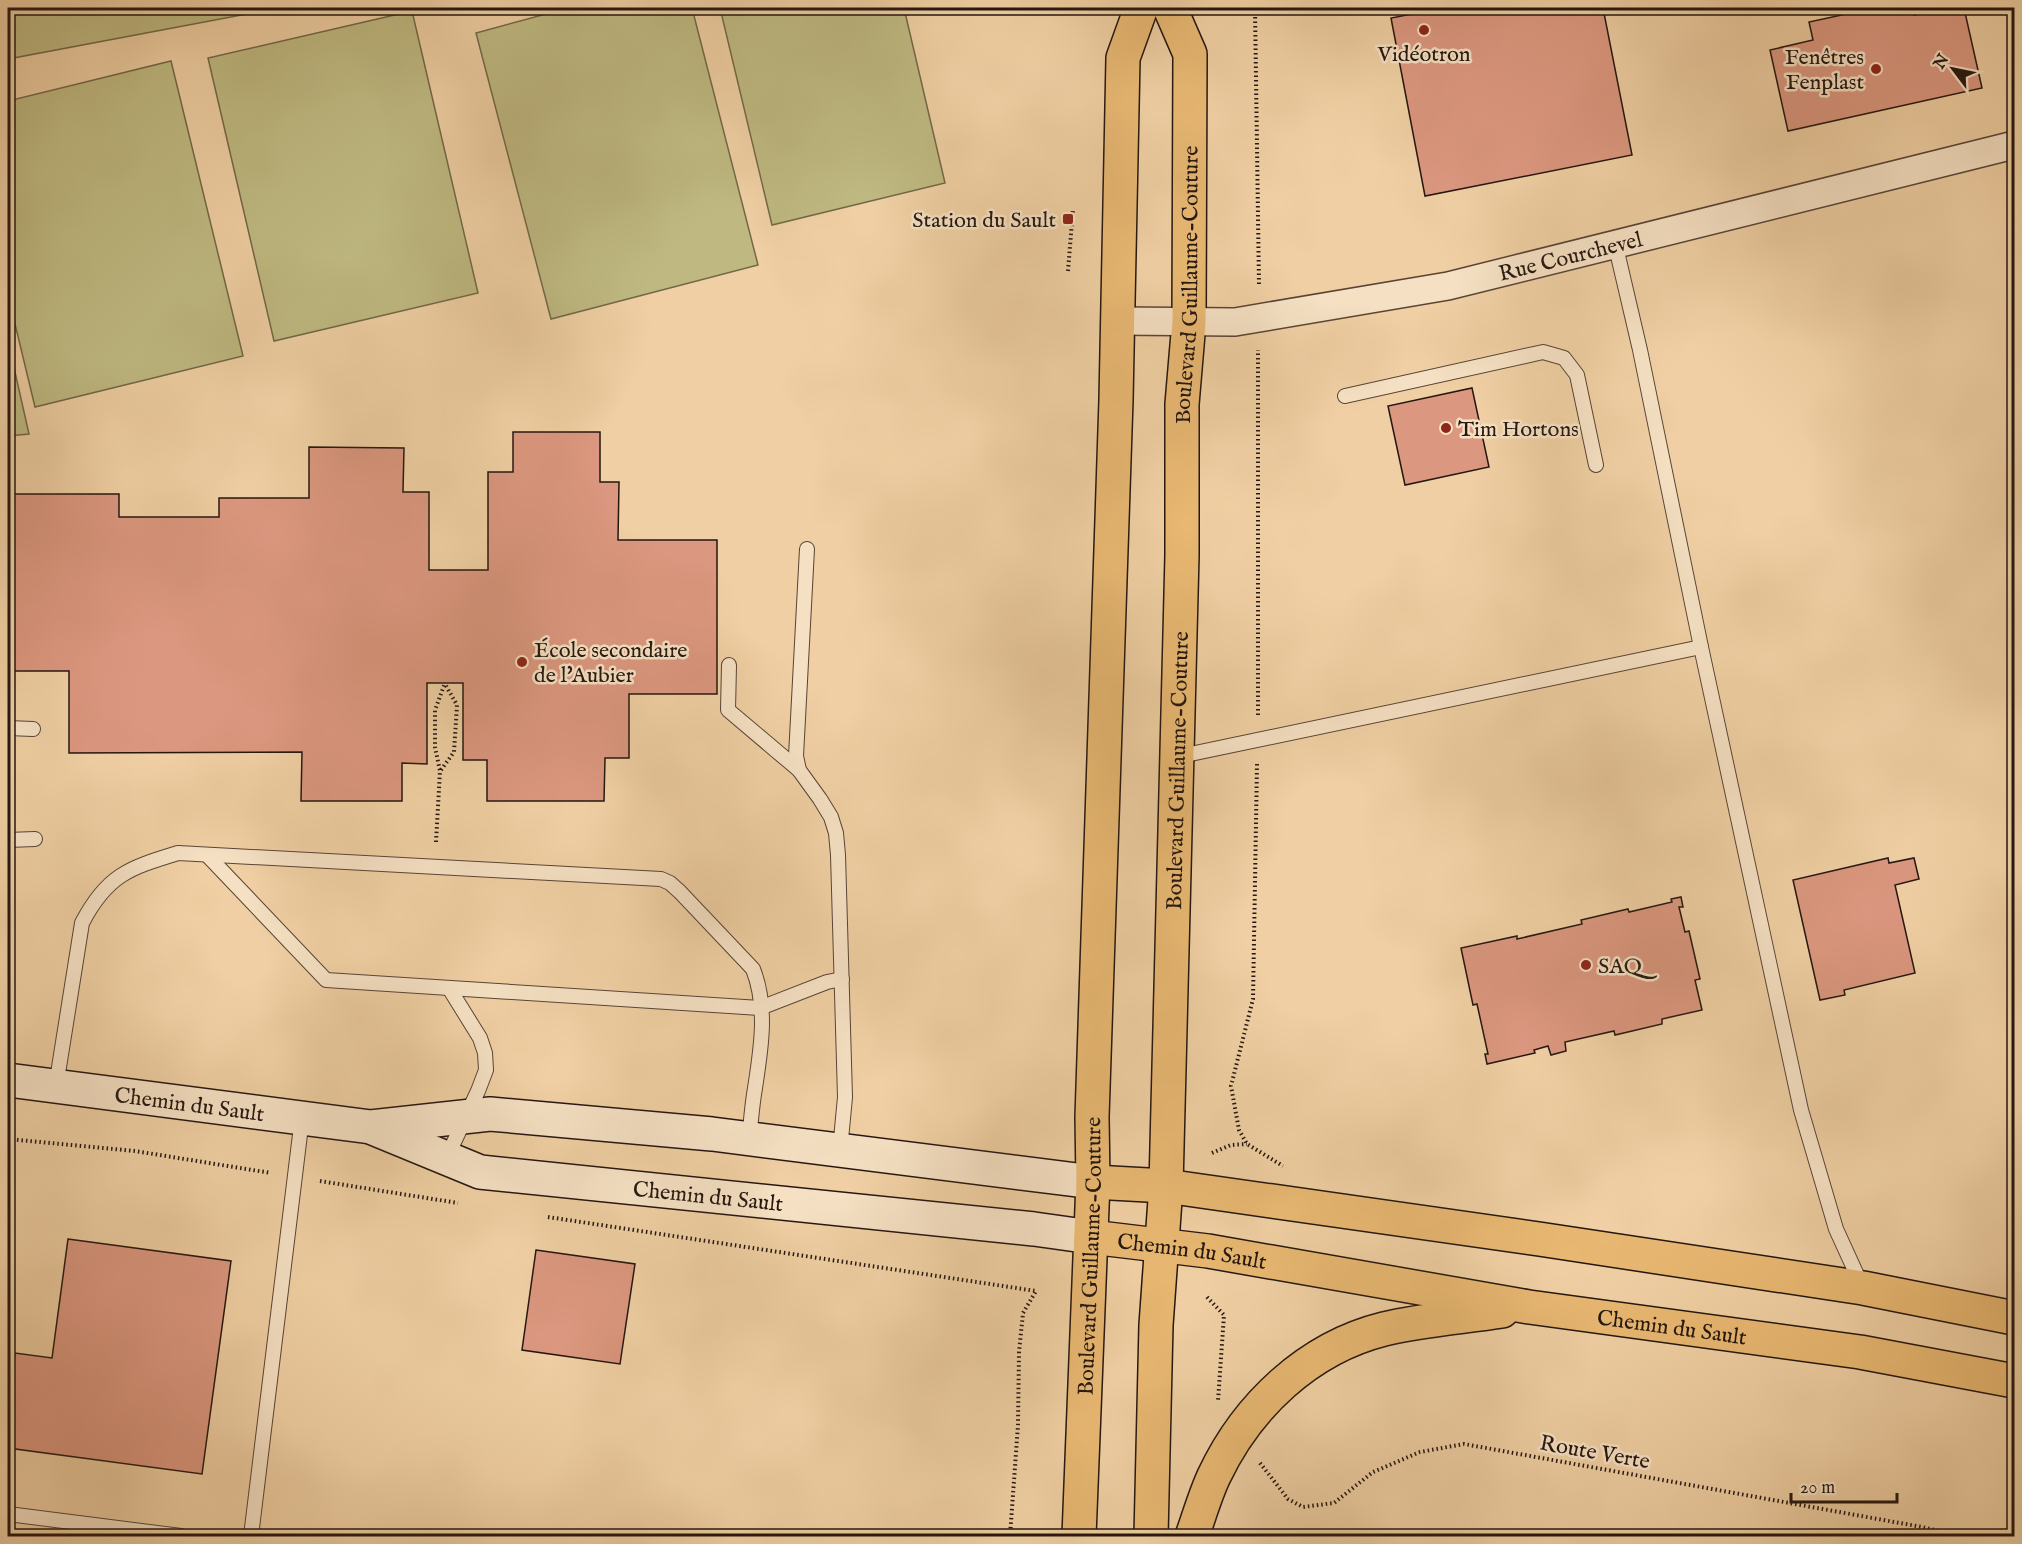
<svg xmlns="http://www.w3.org/2000/svg" width="2022" height="1544" viewBox="0 0 2022 1544" font-family="'IM FELL English',serif">
<rect width="100%" height="100%" fill="#efcfa3"/>
<filter id="stains"><feTurbulence type="fractalNoise" baseFrequency=".00333" numOctaves="4"/><feColorMatrix values="0 0 0 0 .2 0 0 0 0 .09 0 0 0 0 .02 0 0 0 .5 -.17"/></filter>
<radialGradient id="worn" r=".72"><stop offset=".6" stop-color="#630" stop-opacity="0"/><stop offset="1" stop-color="#630" stop-opacity=".3"/></radialGradient>
<!-- green -->
<g fill="#bfb981" stroke="#726848" stroke-width="1.5">
<polygon points="8,8 278,8 8,59"/>
<polygon points="568,8 692,8 758,265 551,319 476,33"/>
<polygon points="720,8 904,8 945,183 772,225"/>
<polygon points="412,11 478,293 274,341 208,58"/>
<polygon points="171,61 243,356 35,407 8,295 8,101"/>
<polygon points="8,341 29,434 8,436"/>
</g>
<!-- building -->
<g fill="#db977f" stroke="#251710" stroke-width="1.5">
<polygon points="1443,8 1603,8 1632,155 1425,196 1391,18"/>
<polygon points="1874,8 1913,8 1914,15 1946,8 1964,8 1982,88 1788,131 1770,50 1813,40 1809,22"/>
<polygon points="1472,388 1489,467 1405,485 1388,406"/>
<polygon points="513,432 600,432 600,482 619,482 618,540 717,540 717,694 629,694 629,758 605,758 604,801 487,801 487,760 463,760 463,683 427,683 427,764 402,763 402,801 301,801 302,752 69,753 69,671 8,671 8,494 119,494 119,517 219,517 219,498 309,498 309,447 404,448 403,492 429,492 429,570 488,570 488,472 513,472"/>
<polygon points="1888,858 1889,863 1914,858 1919,879 1895,885 1915,973 1844,990 1845,995 1820,1000 1793,880"/>
<polygon points="1681,897 1683,907 1679,907 1685,932 1689,931 1700,979 1695,980 1702,1010 1662,1019 1662,1024 1615,1035 1614,1031 1565,1042 1566,1051 1551,1055 1548,1046 1534,1050 1535,1053 1487,1064 1485,1054 1488,1054 1477,1004 1473,1005 1461,948 1517,936 1517,939 1582,924 1581,920 1628,909 1629,912 1672,902 1671,899"/>
<polygon points="68,1239 231,1261 202,1474 8,1448 8,1408 15,1353 52,1358"/>
<polygon points="536,1250 635,1264 620,1364 522,1350"/>
</g>
<g fill="none" stroke-linecap="round" stroke-linejoin="round">
<!-- lane casing -->
<g stroke="#584535" stroke-width="16">
<g id="lane">
<polyline points="1615,243 1640,350 1701,647 1801,1110 1836,1229 1862,1286"/>
<polyline points="1345,396 1543,352 1564,358 1577,375 1596,465"/>
<polyline points="807,549 796,756 799,770 820,799 831,817 836,833 838,855 845,1097 840,1150"/>
<polyline points="729,665 728,710 799,770"/>
<polyline points="8,728 33,729"/>
<polyline points="1176,757 1701,647"/>
<polyline points="8,840 35,839"/>
<polyline points="207,855 326,980 760,1008 827,982 842,979"/>
<path d="M56 1086 82 923C107 875 129 868 178 853L661 879 670 883 680 892 753 969C768 1007 761 1049 755 1088 752 1105 751 1122 749 1139"/>
<polyline points="446,1159 478,1091 486,1070 485,1053 480,1038 449,988"/>
<polyline points="8,1514 181,1536"/>
<polyline points="251,1536 302,1118"/>
</g>
</g>
<!-- street casing -->
<g stroke="#584535" stroke-width="30">
<g id="street">
<path id="s1" d="M1118 321 1235 322 1448 286 2014 145"/>
</g>
</g>
<!-- secondary casing -->
<g stroke="#251710" stroke-width="36">
<g id="secondary">
<path id="s2" d="M8 1080 371 1127 490 1114 712 1134 1093 1182"/>
<path id="s3" d="M373 1128 480 1172 1034 1229 1091 1237"/>
</g>
</g>
<!-- primary casing -->
<g stroke="#251710" stroke-width="36">
<g id="primary">
<polyline points="1093,1182 1166,1186 1539,1239 1863,1288 2014,1318"/>
<path id="s4" d="M1091 1237 1208 1251 1529 1307 1860 1352 2014 1381"/>
<path id="s5" d="M1079 1536 1093 1182 1092 1117 1116 400 1123 58 1141 8"/>
<path id="s6" d="M1151 1536 1156 1325 1166 1186 1182 555V404L1189 322 1190 54 1170 8"/>
<path d="M1192 1536C1199 1517 1205 1495 1214 1476 1247 1406 1308 1348 1384 1329 1422 1320 1463 1317 1502 1311"/>
</g>
</g>
<!-- path -->
<g stroke="#251710" stroke-width="4" stroke-dasharray="1.5 3" stroke-linecap="butt">
<polyline points="1255,8 1259,286"/>
<polyline points="1068,271 1073,209"/>
<polyline points="1258,715 1258,350"/>
<polyline points="1257,764 1253,999 1231,1086 1239,1130 1247,1144 1283,1166"/>
<polyline points="441,770 454,752 457,705 445,684"/>
<polyline points="436,842 440,771 435,747 435,710 445,683"/>
<polyline points="8,1139 135,1151 271,1173"/>
<polyline points="1212,1153 1231,1145 1247,1144"/>
<polyline points="320,1181 458,1203"/>
<polyline points="548,1217 1036,1291 1023,1313 1019,1352 1018,1425 1010,1536"/>
<polyline points="1207,1297 1224,1315 1218,1401"/>
<polyline points="1260,1463 1288,1499 1303,1507 1334,1503 1373,1472 1420,1452 1464,1444 1922,1527 1960,1536"/>
</g>
<!-- lane -->
<use href="#lane" stroke="#f5e0c3" stroke-width="14"/>
<!-- street -->
<use href="#street" stroke="#f5e0c3" stroke-width="27"/>
<!-- secondary -->
<use href="#secondary" stroke="#f5e0c3" stroke-width="33"/>
<!-- primary -->
<use href="#primary" stroke="#e8b872" stroke-width="33"/>
</g>
<!-- markers -->
<g fill="#8f2418" stroke="#f5e0c3" stroke-width="2">
<circle cx="1424" cy="30" r="6"/>
<circle cx="1876" cy="69" r="6"/>
<rect x="1062" y="213" width="12" height="12" rx="3"/>
<circle cx="1446" cy="428" r="6"/>
<circle cx="522" cy="662" r="6"/>
<circle cx="1586" cy="965" r="6"/>
</g>
<g text-anchor="middle" stroke-width="5" stroke-linejoin="round" paint-order="stroke">
<!-- poi labels -->
<g font-size="22" fill="#251710" stroke="#f5e0c3" text-anchor="start">
<text x="1424" y="61" text-anchor="middle">Vidéotron</text>
<text x="1864" y="64" text-anchor="end">Fenêtres<tspan x="1864" dy="25">Fenplast</tspan></text>
<text x="1056" y="227" text-anchor="end">Station du Sault</text>
<text x="1458" y="436">Tim Hortons</text>
<text x="534" y="657">École secondaire<tspan x="534" dy="25">de l'Aubier</tspan></text>
<text x="1598" y="973">SAQ</text>
</g>
<!-- street labels -->
<g font-size="22" fill="#251710" stroke="#f5e0c3">
<text dy="8" stroke="none"><textPath href="#s1" startOffset="459">Rue Courchevel</textPath></text>
<text dy="8" stroke="none"><textPath href="#s6" startOffset="1252">Boulevard Guillaume-Couture</textPath></text>
<text dy="8" stroke="none"><textPath href="#s6" startOffset="766">Boulevard Guillaume-Couture</textPath></text>
<text dy="8" stroke="none"><textPath href="#s2" startOffset="183">Chemin du Sault</textPath></text>
<text dy="8" stroke="none"><textPath href="#s3" startOffset="345">Chemin du Sault</textPath></text>
<text dy="8" stroke="none"><textPath href="#s4" startOffset="102">Chemin du Sault</textPath></text>
<text dy="8" stroke="none"><textPath href="#s5" startOffset="280">Boulevard Guillaume-Couture</textPath></text>
<text dy="8" stroke="none"><textPath href="#s4" startOffset="588">Chemin du Sault</textPath></text>
<text transform="translate(1595 1451) rotate(10)" y="8">Route Verte</text>
</g>
</g>
<!-- margin -->
<rect width="2022" height="1544" fill="none" stroke="#efcfa3" stroke-width="30"/>
<rect x="9" y="9" width="2004" height="1526" fill="none" stroke="#251710" stroke-width="3"/>
<rect x="15" y="15" width="1992" height="1514" fill="none" stroke="#251710" stroke-width="1.5"/>
<!-- north arrow -->
<g transform="translate(1953 69) rotate(302)" stroke="#f5e0c3" stroke-width="4.5" paint-order="stroke">
<path d="M0-4.5L10 22L0 15L-10 22Z" fill="#251710"/>
<text y="-9" font-size="16" font-weight="bold" text-anchor="middle" fill="#251710">N</text>
</g>
<!-- scale -->
<path d="M1791 1493v9h106v-9" fill="none" stroke="#251710" stroke-width="3"/>
<text x="1800" y="1493" font-size="18" fill="#251710" stroke="#f5e0c3" stroke-width="4.5" paint-order="stroke">20 m</text>
<rect width="100%" height="100%" filter="url(#stains)"/>
<rect width="100%" height="100%" fill="url(#worn)"/>
</svg>
